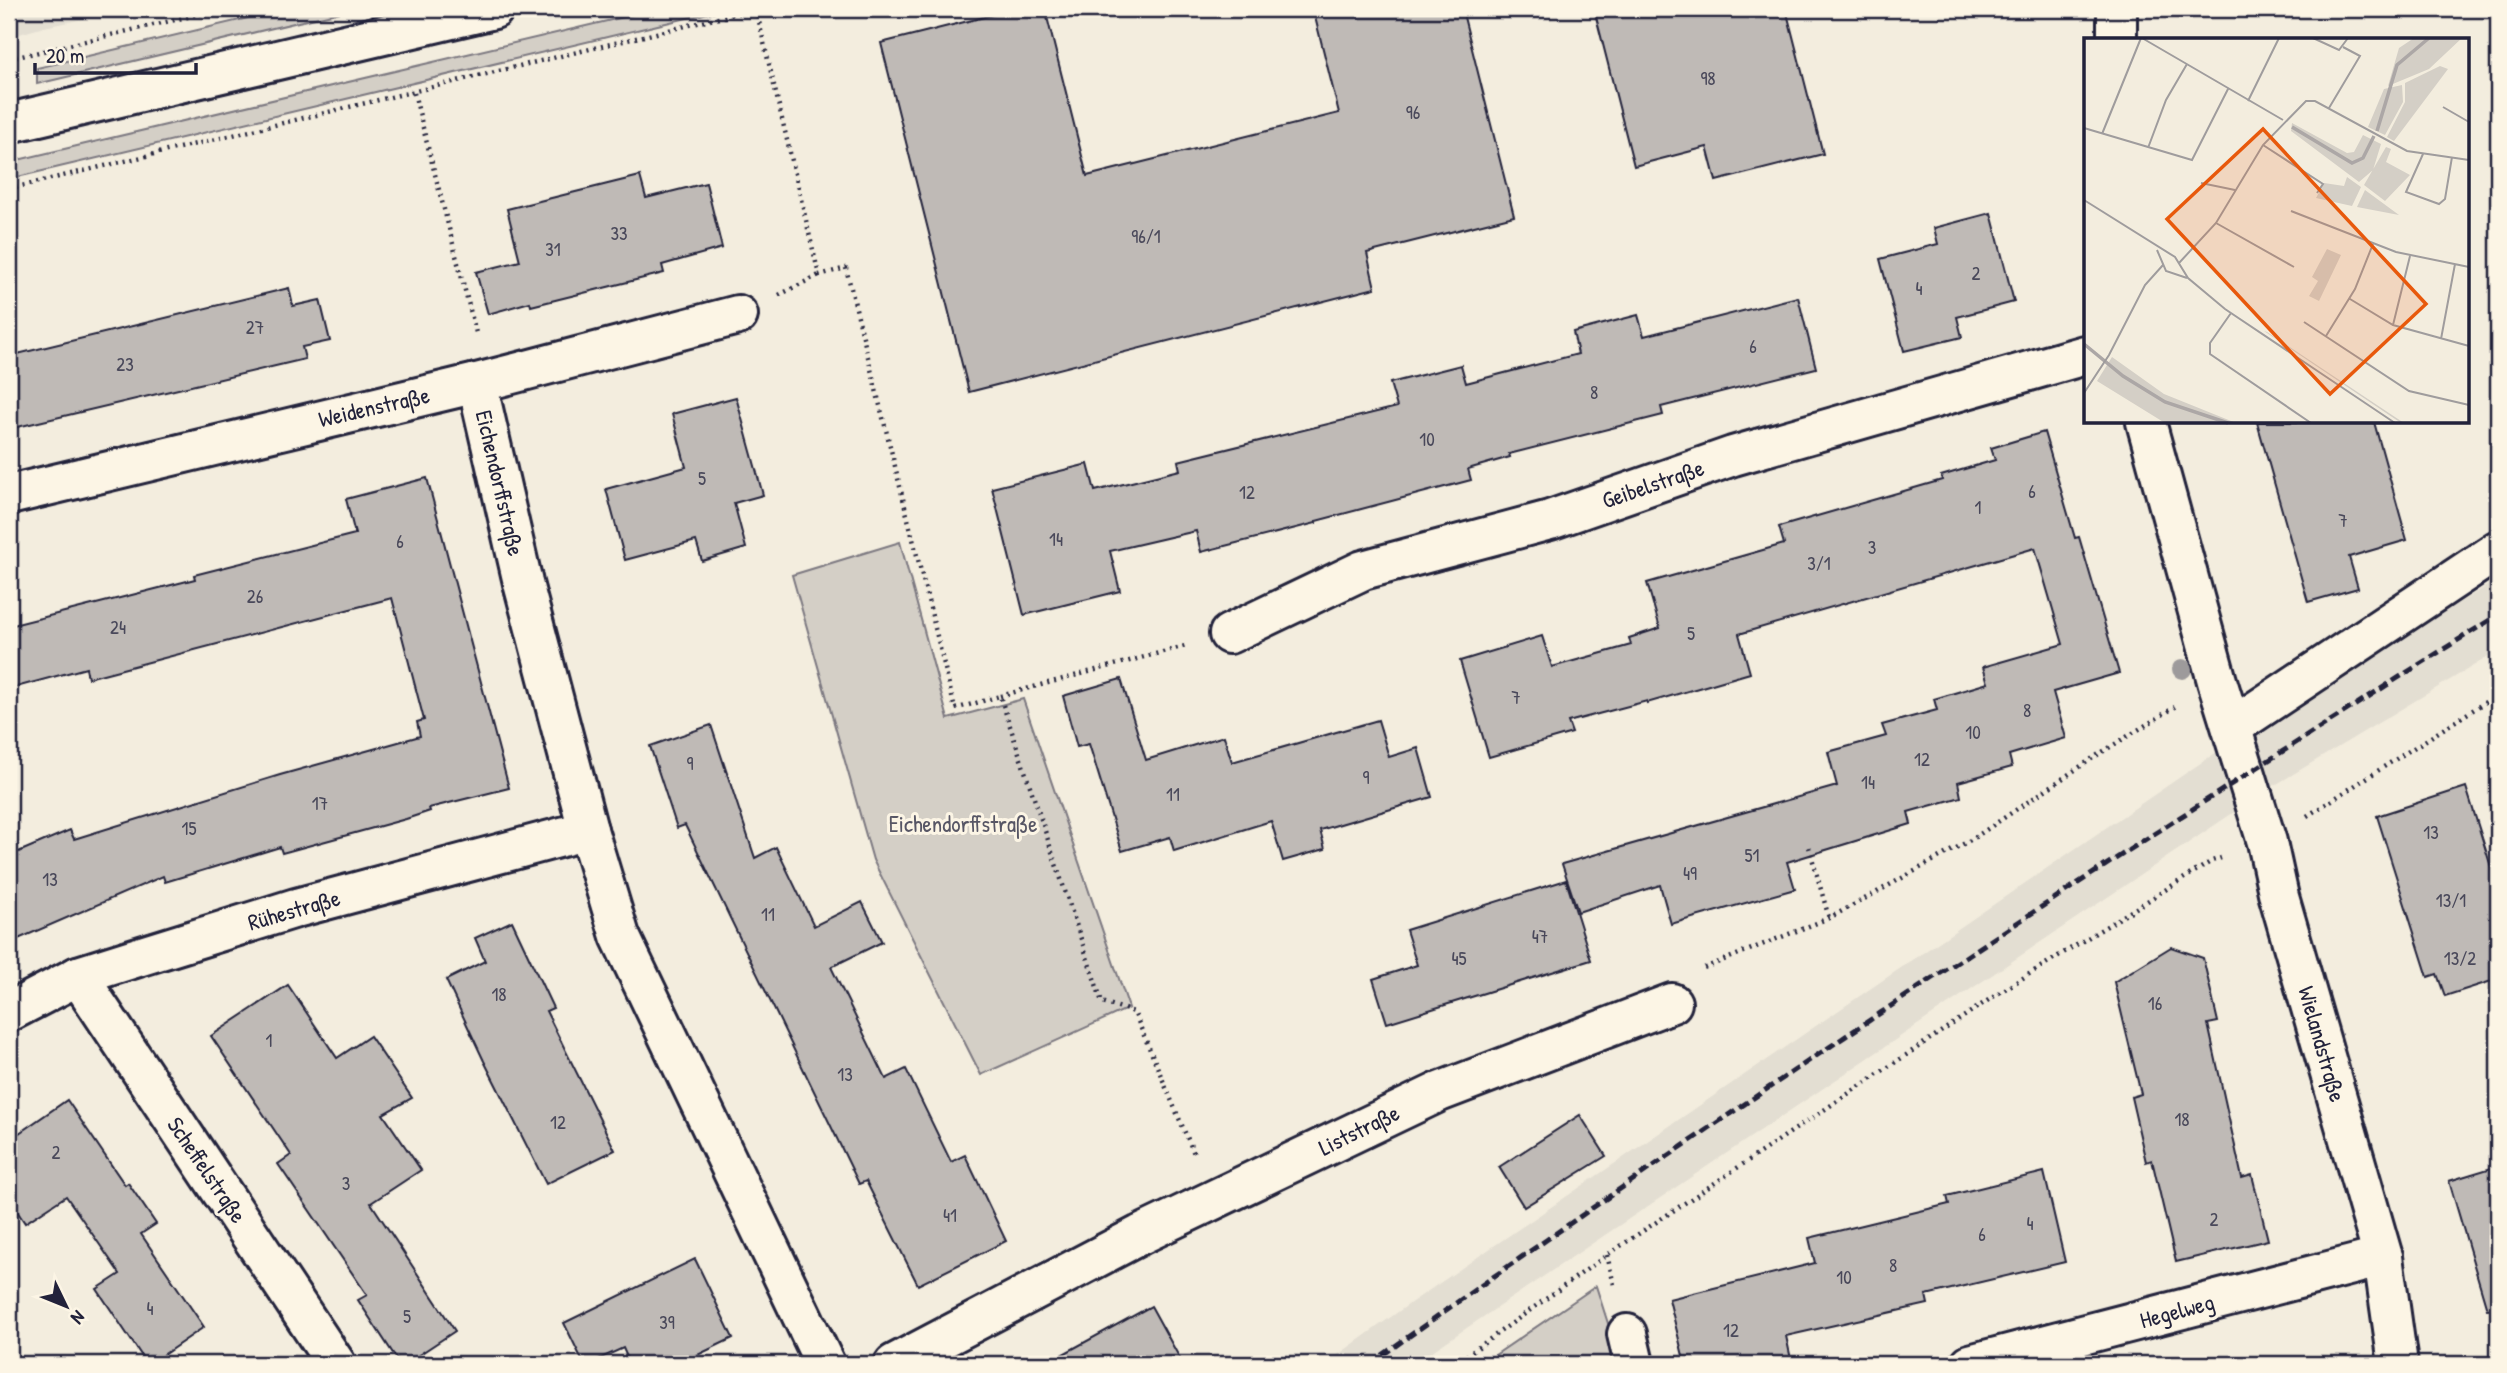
<svg xmlns="http://www.w3.org/2000/svg" width="2507" height="1373" viewBox="0 0 2507 1373" font-family="'Patrick Hand',sans-serif">
<rect width="100%" height="100%" fill="#f3edde"/>
<filter id="ink" filterUnits="userSpaceOnUse"><feTurbulence type="fractalNoise" baseFrequency=".0143" numOctaves="2"/><feDisplacementMap in="SourceGraphic" scale="14" xChannelSelector="R" yChannelSelector="G"/><feConvolveMatrix kernelMatrix="1 2 1 2 8 2 1 2 1" color-interpolation-filters="sRGB"/></filter>
<g filter="url(#ink)">
<!-- built -->
<g fill="#e3ded2">
<polygon points="9,9 133,9 44,27 9,37"/>
<polygon points="2498,579 2498,651 2270,788 1413,1364 1325,1364 1412,1302 2227,745"/>
</g>
<!-- green -->
<g fill="#d4cfc6" stroke="#7b7880" stroke-width="2">
<polygon points="286,9 353,9 37,84 37,68"/>
<polygon points="658,9 725,9 9,179 9,162"/>
<polygon points="900,542 948,719 1023,699 1129,1008 981,1075 873,860 792,575"/>
<polygon points="1596,1286 1621,1364 1482,1364"/>
</g>
<!-- building -->
<g fill="#bfbab6" stroke="#22223b" stroke-width="2">
<polygon points="1016,9 1045,9 1087,176 1339,113 1313,9 1462,9 1514,216 1367,253 1375,288 969,392 881,43"/>
<polygon points="1594,9 1786,9 1823,154 1716,181 1707,147 1634,166"/>
<polygon points="640,176 646,198 706,183 722,248 662,265 664,273 531,306 530,302 488,314 476,272 520,261 507,209"/>
<polygon points="1991,213 2014,302 1957,317 1962,337 1904,351 1880,259 1938,244 1934,228"/>
<polygon points="289,288 293,306 320,300 330,341 302,347 305,359 9,429 9,356"/>
<polygon points="1798,297 1816,368 1661,407 1663,415 1509,454 1510,457 1468,469 1471,480 1316,521 1316,523 1201,552 1196,531 1110,551 1120,591 1024,615 992,488 1088,464 1095,491 1180,470 1178,461 1397,407 1390,383 1461,365 1466,383 1578,354 1573,332 1638,315 1644,336"/>
<polygon points="736,397 763,495 734,503 746,548 702,561 696,541 625,560 606,489 686,467 672,414"/>
<polygon points="2257,422 2374,422 2407,540 2349,557 2358,588 2308,602"/>
<polygon points="2044,432 2075,538 2079,537 2119,673 2053,692 2066,738 2009,755 2012,767 1958,782 1961,797 1908,812 1911,824 1787,862 1795,889 1671,924 1660,885 1578,912 1562,864 1837,786 1828,752 1886,736 1882,725 1937,710 1934,699 1988,683 1983,667 2063,644 2035,548 1739,634 1750,673 1647,703 1647,701 1568,722 1572,733 1489,757 1460,661 1542,636 1552,667 1631,645 1629,638 1660,628 1647,583 1784,544 1779,527 1942,480 1941,476 1995,460 1991,448"/>
<polygon points="427,478 509,788 429,808 430,811 406,819 282,853 280,847 165,882 163,876 9,943 9,856 70,830 74,839 280,775 420,736 417,722 424,720 392,598 88,678 86,668 9,689 9,626 195,579 194,575 355,534 346,499"/>
<polygon points="1121,679 1146,760 1224,736 1232,762 1378,720 1389,757 1418,748 1432,797 1320,830 1325,849 1283,861 1271,821 1174,851 1170,837 1122,851 1089,744 1077,747 1063,696"/>
<polygon points="711,725 755,858 776,847 814,926 862,902 882,942 831,967 886,1079 906,1069 951,1162 965,1155 1006,1241 918,1285 866,1181 859,1184 685,825 677,828 650,746"/>
<polygon points="2466,787 2498,889 2498,979 2445,996 2437,974 2428,977 2377,816"/>
<polygon points="1566,880 1591,960 1387,1023 1373,979 1417,965 1406,930"/>
<polygon points="512,921 553,1008 546,1011 615,1150 546,1184 484,1061 446,980 485,961 475,938"/>
<polygon points="2171,947 2203,958 2218,1022 2208,1024 2242,1178 2252,1175 2268,1240 2176,1262 2152,1160 2146,1162 2131,1097 2141,1094 2114,982"/>
<polygon points="288,985 337,1058 370,1036 412,1098 383,1114 421,1170 371,1203 455,1331 405,1364 400,1364 358,1300 367,1295 278,1164 291,1155 211,1036"/>
<polygon points="67,1100 125,1185 128,1183 156,1224 141,1234 204,1327 150,1364 147,1364 97,1289 120,1274 66,1196 25,1223 9,1199 9,1140"/>
<polygon points="1580,1115 1606,1156 1524,1207 1499,1167"/>
<polygon points="2498,1166 2498,1308 2487,1309 2449,1181"/>
<polygon points="2044,1172 2065,1262 1926,1295 1928,1304 1786,1336 1792,1364 1685,1364 1669,1299 1815,1263 1809,1238 1949,1204 1947,1196"/>
<polygon points="695,1259 733,1338 679,1364 630,1364 623,1348 588,1364 584,1364 564,1323"/>
<polygon points="1151,1306 1183,1364 1045,1364"/>
</g>
<g fill="none" stroke-linecap="round" stroke-linejoin="round">
<!-- minor casing -->
<g stroke="#22223b" stroke-width="44">
<g id="minor">
<polyline points="2117,40 2117,9"/>
<polyline points="9,123 494,9"/>
<polyline points="477,383 523,583 588,830 620,936 825,1364"/>
<polyline points="2146,422 2217,681 2267,842 2279,897 2383,1257 2398,1364"/>
<polyline points="9,495 477,383 738,315"/>
<polyline points="1229,634 1363,570 1550,520 1733,456 2085,355"/>
<polyline points="2232,727 2498,550"/>
<polyline points="78,976 336,1364"/>
<polyline points="9,1012 78,976 135,958 296,908 588,830"/>
<polyline points="1627,1334 1634,1364"/>
<polyline points="894,1364 1140,1235 1439,1092 1672,1003"/>
<polyline points="1970,1364 2383,1257"/>
</g>
</g>
<!-- path -->
<g stroke="#22223b" stroke-width="4.5" stroke-dasharray="2 5" stroke-linecap="butt">
<polyline points="756,9 819,275 846,268 955,709 1000,696 1102,1002 1134,1012 1195,1156"/>
<polyline points="9,59 221,9"/>
<polyline points="414,93 476,333"/>
<polyline points="9,189 756,9"/>
<polyline points="779,295 819,275"/>
<polyline points="1000,696 1185,646"/>
<polyline points="2307,816 2498,694"/>
<polyline points="1809,847 1829,918"/>
<polyline points="1704,968 1829,918 1859,902 1974,838 2099,754 2175,707"/>
<polyline points="1607,1255 1615,1289"/>
<polyline points="1455,1364 1607,1255 2005,989 2212,861 2221,858"/>
</g>
<!-- minor -->
<use href="#minor" stroke="#fcf5e5" stroke-width="38"/>
<!-- rail -->
<path stroke="#22223b" stroke-width="5" stroke-dasharray="10 5" stroke-linecap="butt" d="M1370 1364C1737 1102 2116 855 2498 615"/>
</g>
<!-- trees -->
<circle fill="#9d9a9b" cx="2182" cy="669" r="10"/>
</g>
<g text-anchor="middle" stroke-width="6" stroke-linejoin="round" paint-order="stroke">
<!-- number labels -->
<g font-size="19" fill="#49485a">
<text x="1708" y="85">98</text>
<text x="1413" y="119">96</text>
<text x="619" y="240">33</text>
<text x="1146" y="243">96/1</text>
<text x="553" y="256">31</text>
<text x="1976" y="280">2</text>
<text x="1919" y="295">4</text>
<text x="255" y="334">27</text>
<text x="1753" y="353">6</text>
<text x="125" y="371">23</text>
<text x="1594" y="399">8</text>
<text x="1427" y="446">10</text>
<text x="702" y="485">5</text>
<text x="2032" y="498">6</text>
<text x="1247" y="499">12</text>
<text x="1978" y="514">1</text>
<text x="2343" y="527">7</text>
<text x="1056" y="546">14</text>
<text x="400" y="548">6</text>
<text x="1872" y="554">3</text>
<text x="1819" y="570">3/1</text>
<text x="255" y="603">26</text>
<text x="118" y="634">24</text>
<text x="1691" y="640">5</text>
<text x="1516" y="704">7</text>
<text x="2027" y="717">8</text>
<text x="1973" y="739">10</text>
<text x="1922" y="766">12</text>
<text x="690" y="770">9</text>
<text x="1366" y="784">9</text>
<text x="1868" y="789">14</text>
<text x="1173" y="801">11</text>
<text x="320" y="810">17</text>
<text x="189" y="835">15</text>
<text x="2431" y="839">13</text>
<text x="1752" y="862">51</text>
<text x="1690" y="880">49</text>
<text x="50" y="886">13</text>
<text x="2451" y="907">13/1</text>
<text x="768" y="921">11</text>
<text x="1540" y="943">47</text>
<text x="1459" y="965">45</text>
<text x="2460" y="965">13/2</text>
<text x="499" y="1001">18</text>
<text x="2155" y="1010">16</text>
<text x="269" y="1047">1</text>
<text x="845" y="1081">13</text>
<text x="2182" y="1126">18</text>
<text x="558" y="1129">12</text>
<text x="56" y="1159">2</text>
<text x="346" y="1190">3</text>
<text x="950" y="1222">41</text>
<text x="2214" y="1226">2</text>
<text x="2030" y="1230">4</text>
<text x="1982" y="1241">6</text>
<text x="1893" y="1272">8</text>
<text x="1844" y="1284">10</text>
<text x="150" y="1315">4</text>
<text x="407" y="1323">5</text>
<text x="667" y="1329">39</text>
<text x="1731" y="1337">12</text>
</g>
<!-- street labels -->
<g font-size="23" fill="#22223b" stroke="#fcf5e5">
<text transform="translate(374 407) rotate(-13)" y="8">Weidenstraße</text>
<text transform="translate(500 483) rotate(77)" y="8">Eichendorffstraße</text>
<text transform="translate(1653 484) rotate(-19)" y="8">Geibelstraße</text>
<text transform="translate(294 910) rotate(-16)" y="8">Rühestraße</text>
<text transform="translate(2322 1044) rotate(74)" y="8">Wielandstraße</text>
<text transform="translate(1359 1130) rotate(-26)" y="8">Liststraße</text>
<text transform="translate(207 1170) rotate(56)" y="8">Scheffelstraße</text>
<text transform="translate(2177 1311) rotate(-15)" y="8">Hegelweg</text>
</g>
<!-- park labels -->
<g font-size="23" fill="#575665" stroke="#fcf5e5">
<text x="963" y="832">Eichendorffstraße</text>
</g>
</g>
<!-- overview -->
<g transform="translate(2084 38)">
<rect width="385" height="385" fill="#f3edde"/>
<path d="M330 0H378L345 31 304 48 315 10ZM356 28 364 31 310 103 303 99 321 64V45ZM318 47 319 64 301 97 284 89 300 51ZM208 85 263 115 270 114 279 97 297 106 289 132 275 144 207 93ZM302 109 307 111 302 124 326 137 301 163 280 147ZM263 139 277 149 268 168 232 160 240 145 260 148ZM281 152 315 177 273 169ZM243 211 257 217 235 263 225 258 234 243 228 239ZM180 293 183 294 320 385H317ZM28 319 80 356 152 385H81L13 343Z" fill="#d4cfc6"/>
<path fill="none" stroke="#aca7a6" stroke-width="3.5" d="M208 89 268 125 279 120 290 98M293 93 313 27 345 0M0 306 39 338 81 364 144 385"/>
<path fill="none" stroke="#9f9c9d" stroke-width="2" d="M58 0 199 82M229 0 255 12 264 0M164 63 195 0M359 69 385 84M245 70 276 18 259 9M0 90 108 122 144 51M18 96 57 0M179 107 239 146 233 155M64 110 82 62 103 26M339 116 322 154 355 166 361 161 368 119M117 145 151 152M0 162 91 219 104 240 141 271 311 385M207 173 312 214 385 229M132 185 210 229M73 212 82 233 103 240M95 225 132 185 179 107 222 63H231L323 113 385 122M266 261 309 287 385 308M147 275 126 305V316L227 385M220 284 325 353 385 367M309 287 326 218M242 298 271 251 289 206M357 301 371 226M0 355 25 317 61 247 79 227"/>
<path fill="#e8590c" fill-opacity="0.15" stroke="#e8590c" stroke-width="3.5" d="M179 91 342 266 246 356 83 181Z"/>
<rect width="385" height="385" fill="none" stroke="#22223b" stroke-width="3.5"/>
</g>
<!-- margin -->
<rect width="2507" height="1373" fill="none" stroke="#fcf5e5" stroke-width="35"/>
<rect x="18" y="18" width="2472" height="1338" fill="none" stroke="#22223b" stroke-width="2.5" filter="url(#ink)"/>
<!-- north arrow -->
<g transform="translate(66 1306) rotate(133)" stroke="#fcf5e5" stroke-width="5" paint-order="stroke">
<path d="M0-5L12 26L0 18L-12 26Z" fill="#22223b"/>
<text y="-10" font-size="19" font-weight="bold" text-anchor="middle" fill="#22223b">N</text>
</g>
<!-- scale -->
<path d="M35 63v10h161v-10" fill="none" stroke="#22223b" stroke-width="3.5"/>
<text x="46" y="63" font-size="21" fill="#22223b" stroke="#fcf5e5" stroke-width="5" paint-order="stroke">20 m</text>
</svg>
